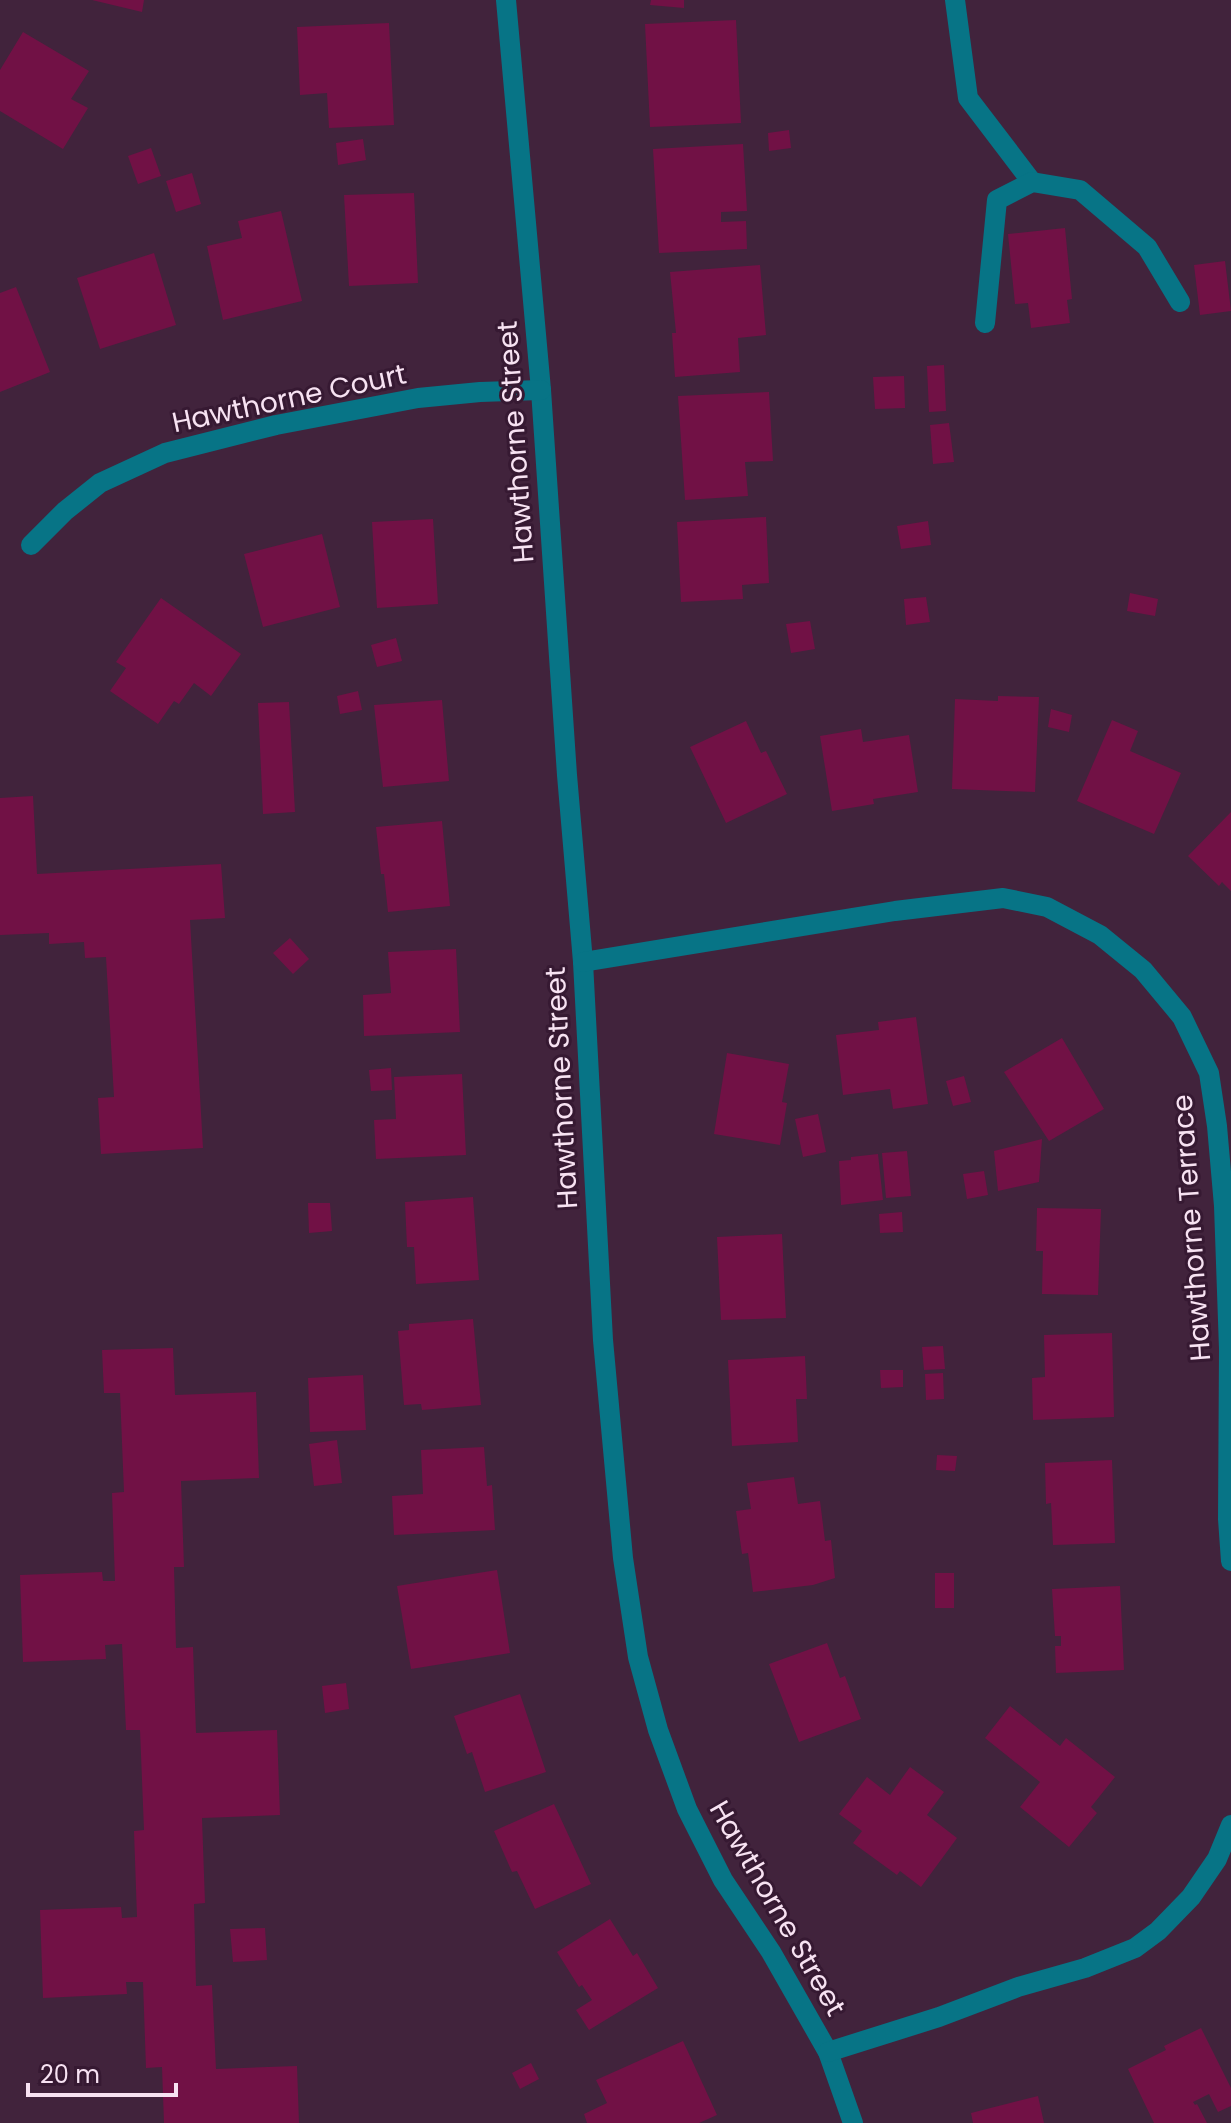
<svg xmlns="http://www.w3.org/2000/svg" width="1231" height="2123" viewBox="0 0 1231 2123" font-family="Poppins,sans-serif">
<rect width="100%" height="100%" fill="#41233c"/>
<!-- building -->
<g fill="#711145">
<polygon points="92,0 144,0 142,12"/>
<polygon points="651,0 684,0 684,8 650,5"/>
<polygon points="736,20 741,123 650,127 645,24"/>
<polygon points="389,23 394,125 329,128 327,93 300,95 297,27"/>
<polygon points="23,32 89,71 71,99 88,108 63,149 0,111 0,70"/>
<polygon points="789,130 791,148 769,151 768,133"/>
<polygon points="363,139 366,160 338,165 336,143"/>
<polygon points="743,144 747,211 721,212 721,222 746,221 747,249 659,253 653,149"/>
<polygon points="151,148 161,176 138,184 128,156"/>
<polygon points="192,173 201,204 176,212 166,181"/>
<polygon points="414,193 418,283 349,286 344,195"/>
<polygon points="281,211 302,301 223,320 207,246 242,238 238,221"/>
<polygon points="1065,228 1072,299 1067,300 1070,323 1031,328 1028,303 1015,304 1008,234"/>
<polygon points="154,253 176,325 100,349 77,278"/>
<polygon points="1225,261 1231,311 1200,315 1194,265"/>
<polygon points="760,265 766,335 738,338 740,372 675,377 672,333 676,333 670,272"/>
<polygon points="16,287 50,372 0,392 0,293"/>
<polygon points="944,365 946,411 929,412 927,366"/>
<polygon points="904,376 905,408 875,409 873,377"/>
<polygon points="769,392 773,461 745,462 748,496 685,500 678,396"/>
<polygon points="949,423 954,462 933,464 930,425"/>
<polygon points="766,517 769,583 742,585 743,599 681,602 677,522"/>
<polygon points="433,519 438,604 377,608 372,522"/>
<polygon points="928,521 931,545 901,549 897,526"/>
<polygon points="322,534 340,607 263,627 244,554"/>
<polygon points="1130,593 1158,599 1155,616 1127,611"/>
<polygon points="926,597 930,622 906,625 904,599"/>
<polygon points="161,598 241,654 211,696 194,683 179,704 174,701 158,724 110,691 126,668 116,662"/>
<polygon points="810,621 815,649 791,653 786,624"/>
<polygon points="396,638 402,661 377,667 371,645"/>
<polygon points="358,691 362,710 340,714 337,696"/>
<polygon points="998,696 1039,697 1035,792 952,789 955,699 998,701"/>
<polygon points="442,700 449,781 383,787 374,705"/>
<polygon points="289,702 295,812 263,814 258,703"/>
<polygon points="1051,709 1072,715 1069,732 1048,727"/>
<polygon points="1112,720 1138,731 1130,751 1181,773 1154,834 1077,801"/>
<polygon points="746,721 761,753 766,751 787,794 726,823 690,747"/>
<polygon points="861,729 863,742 909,735 918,792 873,799 874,804 832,811 820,736"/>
<polygon points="33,796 37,874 221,864 225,918 190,920 203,1148 101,1154 98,1098 114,1097 106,957 85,958 84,942 49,944 49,933 0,935 0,798"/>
<polygon points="1231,812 1231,891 1222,882 1219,886 1188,856"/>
<polygon points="442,821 450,906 388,912 384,874 381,874 376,827"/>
<polygon points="290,938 309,959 293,974 273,953"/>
<polygon points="456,949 460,1032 364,1036 363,995 391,993 388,952"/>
<polygon points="916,1017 928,1104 893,1109 890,1089 843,1095 836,1035 879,1030 878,1022"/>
<polygon points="1062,1038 1104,1109 1049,1141 1004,1072"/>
<polygon points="727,1053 789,1064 782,1102 787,1103 780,1145 714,1134"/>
<polygon points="391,1068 392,1090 371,1091 369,1070"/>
<polygon points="462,1074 466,1155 376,1159 374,1120 396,1119 394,1077"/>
<polygon points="964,1076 971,1102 953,1106 946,1081"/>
<polygon points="818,1114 826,1152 803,1157 795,1119"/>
<polygon points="1042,1139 1039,1182 998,1191 994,1151"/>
<polygon points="907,1151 911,1196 886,1198 882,1153"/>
<polygon points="878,1154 883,1200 841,1205 839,1161 851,1160 851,1157"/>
<polygon points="984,1171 988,1195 967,1199 963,1174"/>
<polygon points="473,1197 479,1280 416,1284 414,1247 407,1247 405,1202"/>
<polygon points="308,1203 330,1203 332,1231 309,1233"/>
<polygon points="1037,1208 1101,1209 1098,1295 1042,1294 1043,1251 1036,1251"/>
<polygon points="902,1212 903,1232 880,1233 879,1214"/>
<polygon points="782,1234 786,1318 721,1320 717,1237"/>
<polygon points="473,1319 481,1405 422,1410 421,1404 404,1405 398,1331 409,1330 409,1324"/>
<polygon points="1112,1333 1114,1417 1033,1420 1032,1378 1045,1377 1044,1335"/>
<polygon points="943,1346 945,1369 924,1370 922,1347"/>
<polygon points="173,1348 175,1395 256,1392 259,1478 181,1481 184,1567 174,1567 176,1648 193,1647 196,1733 277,1730 280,1815 202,1818 205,1903 194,1904 196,1986 212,1985 216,2069 297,2066 299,2123 164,2123 162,2067 146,2068 143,1982 126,1982 127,1994 43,1998 40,1910 121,1907 122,1918 137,1917 134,1831 144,1830 140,1730 126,1730 122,1644 105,1645 106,1659 23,1662 20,1575 102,1572 103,1581 115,1581 112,1493 124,1492 120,1393 104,1393 102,1350"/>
<polygon points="805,1356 807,1399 796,1399 798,1442 732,1446 728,1360"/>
<polygon points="880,1370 903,1370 903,1387 881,1388"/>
<polygon points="943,1373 944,1399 926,1400 925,1374"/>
<polygon points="363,1375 366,1430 310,1432 308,1378"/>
<polygon points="337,1440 342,1483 314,1486 309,1444"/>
<polygon points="484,1447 487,1486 492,1485 495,1530 394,1535 392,1496 423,1494 421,1450"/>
<polygon points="937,1455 957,1456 955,1471 936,1470"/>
<polygon points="1112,1460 1115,1543 1053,1545 1051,1503 1046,1504 1045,1463"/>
<polygon points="794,1477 798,1504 820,1501 825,1541 831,1540 835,1578 813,1585 753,1592 748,1553 742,1554 736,1511 751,1509 747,1483"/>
<polygon points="497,1570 510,1653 411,1669 397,1586"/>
<rect x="935" y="1573" width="19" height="35"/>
<polygon points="1120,1586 1124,1670 1056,1673 1055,1646 1061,1646 1061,1636 1055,1636 1052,1589"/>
<polygon points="827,1643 840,1678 845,1676 861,1719 799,1742 769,1664"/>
<polygon points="346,1683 349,1709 325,1713 322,1686"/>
<polygon points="520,1694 546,1772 485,1792 472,1752 467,1754 454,1716"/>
<polygon points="1010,1706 1060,1746 1066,1738 1115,1777 1091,1807 1097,1813 1069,1847 1020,1807 1040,1782 985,1738"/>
<polygon points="910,1767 944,1792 927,1815 957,1838 921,1887 900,1871 897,1875 853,1843 862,1831 839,1814 867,1777 890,1795"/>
<polygon points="554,1804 591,1884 535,1909 517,1871 512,1872 494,1831"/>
<polygon points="610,1919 633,1956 637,1953 658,1988 589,2030 576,2010 592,2000 582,1985 579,1987 557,1952"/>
<polygon points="265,1928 267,1960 233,1962 230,1929"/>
<polygon points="1201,2028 1231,2088 1231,2106 1218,2112 1209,2094 1193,2102 1195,2105 1197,2104 1207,2123 1154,2123 1128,2069 1166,2050 1164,2046"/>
<polygon points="683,2041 717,2115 699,2123 587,2123 584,2114 607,2103 596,2080"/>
<polygon points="531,2063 539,2079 520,2089 512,2073"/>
<polygon points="1038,2096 1044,2123 973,2123 971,2113"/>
</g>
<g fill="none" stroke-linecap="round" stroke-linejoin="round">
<!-- minor -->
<g stroke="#077486" stroke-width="20">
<polyline points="506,0 541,390 567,775 583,962 603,1340 623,1558 638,1657 658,1730 687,1809 723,1880 771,1952 828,2052 853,2123"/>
<polyline points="955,0 968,98 1032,182"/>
<polyline points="985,323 997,200 1032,182 1080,190 1147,247 1180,302"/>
<polyline points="31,545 65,511 100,483 165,453 276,425 418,398 480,392 541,390"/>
<polyline points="583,962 895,911 1003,898 1047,907 1100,935 1143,970 1182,1017 1209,1073 1217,1126 1224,1206 1229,1349 1228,1519 1231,1561"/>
<polyline points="828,2052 939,2017 1018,1987 1085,1968 1135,1948 1158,1931 1191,1897 1217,1859 1231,1825"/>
</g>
</g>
<g text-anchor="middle" stroke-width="6" stroke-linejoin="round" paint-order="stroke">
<!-- street labels -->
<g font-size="28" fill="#f7e2f2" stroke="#361932">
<text transform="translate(289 398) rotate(-12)" y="10">Hawthorne Court</text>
<text transform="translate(515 442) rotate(-94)" y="10">Hawthorne Street</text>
<text transform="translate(561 1088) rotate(-93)" y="10">Hawthorne Street</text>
<text transform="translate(1191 1228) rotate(-94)" y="10">Hawthorne Terrace</text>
<text transform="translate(778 1908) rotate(60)" y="10">Hawthorne Street</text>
</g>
</g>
<!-- scale -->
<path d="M28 2083v12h148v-12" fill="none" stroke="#f7e2f2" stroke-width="4"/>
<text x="40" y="2083" font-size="24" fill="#f7e2f2" stroke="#361932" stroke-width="6" paint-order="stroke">20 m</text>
</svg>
